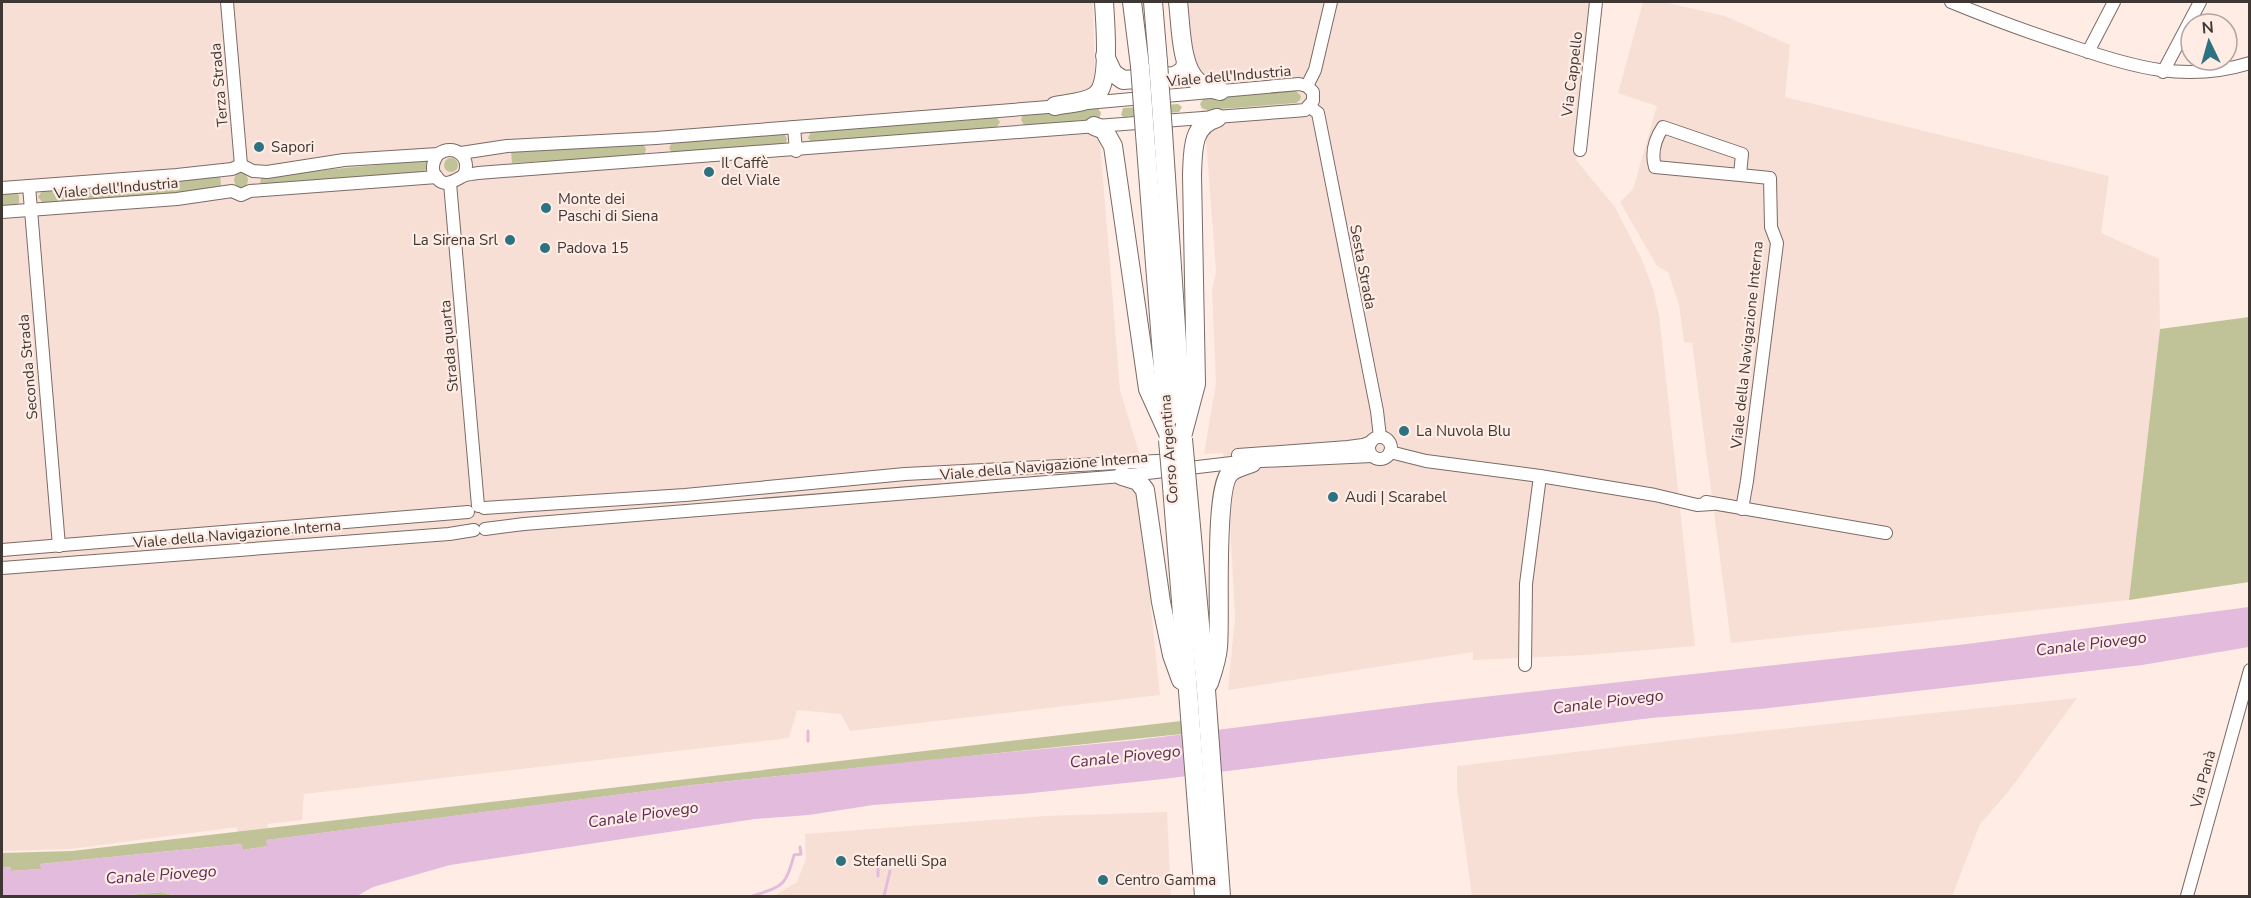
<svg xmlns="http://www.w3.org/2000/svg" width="2251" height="898" viewBox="0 0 2251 898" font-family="'Nunito Sans',sans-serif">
<rect width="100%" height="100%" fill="#ffece5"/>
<!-- built -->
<g fill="#f8dfd5">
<polygon points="2,2 1093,2 1095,78 1120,390 1140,456 1139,494 1160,695 850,731 841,714 797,710 789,738 304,794 302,820 267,824 272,848 239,852 237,827 71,849 2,851"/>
<polygon points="1184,2 1597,2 1576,160 1615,207 1642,260 1653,289 1659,315 1695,646 1586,655 1473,660 1473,652 1228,690 1235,617 1229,504 1223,453 1204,454 1216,383 1212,291 1216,272 1206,138"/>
<polygon points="1643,2 1663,2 1725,16 1790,45 1785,97 2109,176 2101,233 2159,259 2160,329 2129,600 1731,643 1692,343 1684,342 1679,305 1668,272 1657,266 1620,202 1633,189 1657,106 1618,93"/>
<polygon points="2077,698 2009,791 1980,824 1952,896 1472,896 1457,788 1457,766 1703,737"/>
<polygon points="1167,812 1171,896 774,896 797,882 806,859 805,834 1046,816"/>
</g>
<!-- green -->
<g fill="#c0c397">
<polygon points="1295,90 1301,96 1300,100 1296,103 1207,110 1202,108 1200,104 1205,97"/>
<polygon points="1178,104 1182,107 1179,112 1124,117 1121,115 1123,108"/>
<polygon points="1098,108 1101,113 1099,119 1024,125 1021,120 1023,114"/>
<polygon points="996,116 1000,122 997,127 812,143 808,138 811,132"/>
<polygon points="784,133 787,139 785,145 673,154 669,148 672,142"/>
<polygon points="643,144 646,149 644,156 512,163 511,151"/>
<circle cx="451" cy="165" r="7"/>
<polygon points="429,160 427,170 411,174 260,186 261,176"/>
<circle cx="241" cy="180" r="7"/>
<polygon points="220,173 221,186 180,193 43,203 38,197 42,191"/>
<polygon points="15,193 19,195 19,203 16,205 2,206 2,194"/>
<polygon points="2249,317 2249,582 2129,600 2160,329"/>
<polygon points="1181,721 1182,734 693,785 267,840 267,846 243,850 241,844 41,864 41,869 11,871 10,867 2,868 2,853 72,851"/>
<polygon points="161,892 177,896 118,896"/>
</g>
<!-- water -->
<polygon fill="#e3bbdc" points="2249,607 2249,647 2142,665 1760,709 1651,718 1163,779 1023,794 873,805 809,815 755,819 450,865 373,887 357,896 177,896 161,892 118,896 2,896 2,868 11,867 11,871 41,869 40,864 241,844 243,850 267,846 266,840 693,785 927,760 1137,740 1429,703 1967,644"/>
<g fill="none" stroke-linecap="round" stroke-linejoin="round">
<!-- stream -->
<g stroke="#e3bbdc" stroke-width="3">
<polyline points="808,731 808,741"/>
<polyline points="878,860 878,876"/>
<path d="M753 896C782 886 786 887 794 855L801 854 800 847"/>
<polyline points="884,896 890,871"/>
</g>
<!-- minor casing -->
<g stroke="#7b6b65" stroke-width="14">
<g id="minor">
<polyline points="227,2 241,165"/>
<path d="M1951 2C1990 18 2030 33 2071 46 2132 67 2186 83 2250 63"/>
<polyline points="2088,52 2114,2"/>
<polyline points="2163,72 2200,2"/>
<polyline points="1307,86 1315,70 1331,2"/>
<polyline points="1310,107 1318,113 1377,411 1380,437"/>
<polyline points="794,127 796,151"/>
<polyline points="1580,150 1596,2"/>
<polyline points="461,153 507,146 656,138 1061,106"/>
<path d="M438 154C434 160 431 166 434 173 442 190 454 181 463 176 467 174 474 174 478 173L1294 111 1305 110 1313 101V92L1307 86 1299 84 1087 103"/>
<path d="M1740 175 1655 167C1651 153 1655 139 1663 127L1742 154 1740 175 1770 178 1771 227 1777 243 1747 481 1742 509"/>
<polyline points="450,183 478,506"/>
<polyline points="29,186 59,546"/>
<path d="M2 188 177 175 232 169 241 165 253 171 267 172 344 160 438 154C454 143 472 157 464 175"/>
<polyline points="2,212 177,199 232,191 241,195 250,191 437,177"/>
<circle cx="1380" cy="448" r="11"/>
<polyline points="1390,452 1426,461 1540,476 1655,495 1697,505 1712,504"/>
<polyline points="1238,455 1348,447 1363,445 1371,442"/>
<polyline points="1706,502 1886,533"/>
<polyline points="484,508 685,495 905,474 1176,460"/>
<polyline points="485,529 524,524 1122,476 1240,462 1372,456"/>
<polyline points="2,550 468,512"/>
<polyline points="2,568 449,534 474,530"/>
<polyline points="1525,665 1526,584 1540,476"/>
<polyline points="2187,896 2250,670"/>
</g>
</g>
<!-- highway casing -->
<g stroke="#7b6b65" stroke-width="20">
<g id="highway">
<polyline points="1132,2 1140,66"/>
<polyline points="1153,2 1158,62"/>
<path d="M1178 2C1181 24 1180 67 1198 82 1204 88 1213 89 1220 91"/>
<polyline points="1105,56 1113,73 1123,80 1175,76 1184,70 1186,63"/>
<path d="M1055 106C1068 103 1086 103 1096 95 1111 83 1105 20 1104 2"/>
<polyline points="1094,126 1104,130 1113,146 1148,389 1168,433"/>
<polyline points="1163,132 1182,417"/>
<polyline points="1145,134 1167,420"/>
<path d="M1183 433 1196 384 1192 175C1193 152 1191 125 1217 118"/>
<polyline points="1122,476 1138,481 1145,490 1161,602 1172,655 1181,680"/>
<polyline points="1187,483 1206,690 1221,896"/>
<polyline points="1172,486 1204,896"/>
<path d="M1209 683C1213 671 1217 660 1218 647 1221 618 1213 487 1231 472 1236 468 1246 465 1252 463"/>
</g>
</g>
<!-- minor -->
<use href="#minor" stroke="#fff" stroke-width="12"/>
<!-- highway -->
<use href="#highway" stroke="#fff" stroke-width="18"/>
<!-- highway-bridge casing -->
<g stroke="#7b6b65" stroke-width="20" stroke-linecap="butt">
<g id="highway-bridge">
<polyline points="1158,62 1163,132"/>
<polyline points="1140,66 1145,134"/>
<polyline points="1183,439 1187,483"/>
<polyline points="1168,440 1172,486"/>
</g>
</g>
<!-- highway-bridge -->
<use href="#highway-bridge" stroke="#fff" stroke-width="18"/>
</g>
<!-- markers -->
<g fill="#2d7281" stroke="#ffece5" stroke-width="2">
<circle cx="259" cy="147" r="6"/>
<circle cx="709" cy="172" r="6"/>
<circle cx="546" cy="208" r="6"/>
<circle cx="510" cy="240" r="6"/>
<circle cx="545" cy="248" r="6"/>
<circle cx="1404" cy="431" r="6"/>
<circle cx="1333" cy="497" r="6"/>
<circle cx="841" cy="861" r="6"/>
<circle cx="1103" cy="880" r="6"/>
</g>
<g text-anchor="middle" stroke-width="4.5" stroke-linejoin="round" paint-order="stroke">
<!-- street labels -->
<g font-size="15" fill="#3e3734" stroke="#ffece5">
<text transform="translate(1572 74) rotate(-83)" y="5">Via Cappello</text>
<text transform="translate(1229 76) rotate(-5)" y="5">Viale dell'Industria</text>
<text transform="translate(219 85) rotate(-95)" y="5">Terza Strada</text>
<text transform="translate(116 188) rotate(-5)" y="5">Viale dell'Industria</text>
<text transform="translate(1363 267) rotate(79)" y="5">Sesta Strada</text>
<text transform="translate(1747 345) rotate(-84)" y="5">Viale della Navigazione Interna</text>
<text transform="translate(449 346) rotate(-95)" y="5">Strada quarta</text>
<text transform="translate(28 367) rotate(-95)" y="5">Seconda Strada</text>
<text transform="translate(1169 449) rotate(-94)" y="5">Corso Argentina</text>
<text transform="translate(1044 466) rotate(-5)" y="5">Viale della Navigazione Interna</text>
<text transform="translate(237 534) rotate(-5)" y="5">Viale della Navigazione Interna</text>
<text transform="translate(2203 779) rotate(-75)" y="5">Via Panà</text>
</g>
<!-- poi labels -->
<g font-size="15" fill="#3e3734" stroke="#ffece5" text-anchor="start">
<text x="271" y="152">Sapori</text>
<text x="721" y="168">Il Caffè<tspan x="721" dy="17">del Viale</tspan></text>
<text x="558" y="204">Monte dei<tspan x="558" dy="17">Paschi di Siena</tspan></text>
<text x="498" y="245" text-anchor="end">La Sirena Srl</text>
<text x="557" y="253">Padova 15</text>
<text x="1416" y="436">La Nuvola Blu</text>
<text x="1345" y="502">Audi | Scarabel</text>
<text x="853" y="866">Stefanelli Spa</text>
<text x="1115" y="885">Centro Gamma</text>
</g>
<!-- water labels -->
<g font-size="16" font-style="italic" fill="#5d2c56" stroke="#ffece5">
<text transform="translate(2091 643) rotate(-7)" y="6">Canale Piovego</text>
<text transform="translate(1608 701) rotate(-7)" y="6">Canale Piovego</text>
<text transform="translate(1125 756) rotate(-6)" y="6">Canale Piovego</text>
<text transform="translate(643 814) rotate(-8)" y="6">Canale Piovego</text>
<text transform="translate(161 874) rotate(-4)" y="6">Canale Piovego</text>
</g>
</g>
<!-- border -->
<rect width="2251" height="898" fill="none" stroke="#3e3734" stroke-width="6"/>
<!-- north arrow -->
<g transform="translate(2209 42) rotate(355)"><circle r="28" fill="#ffece5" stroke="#b2a49e" stroke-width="1.5"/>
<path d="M0-4.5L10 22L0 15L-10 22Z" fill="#2d7281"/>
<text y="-9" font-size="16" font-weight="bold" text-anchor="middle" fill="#3e3734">N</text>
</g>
</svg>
